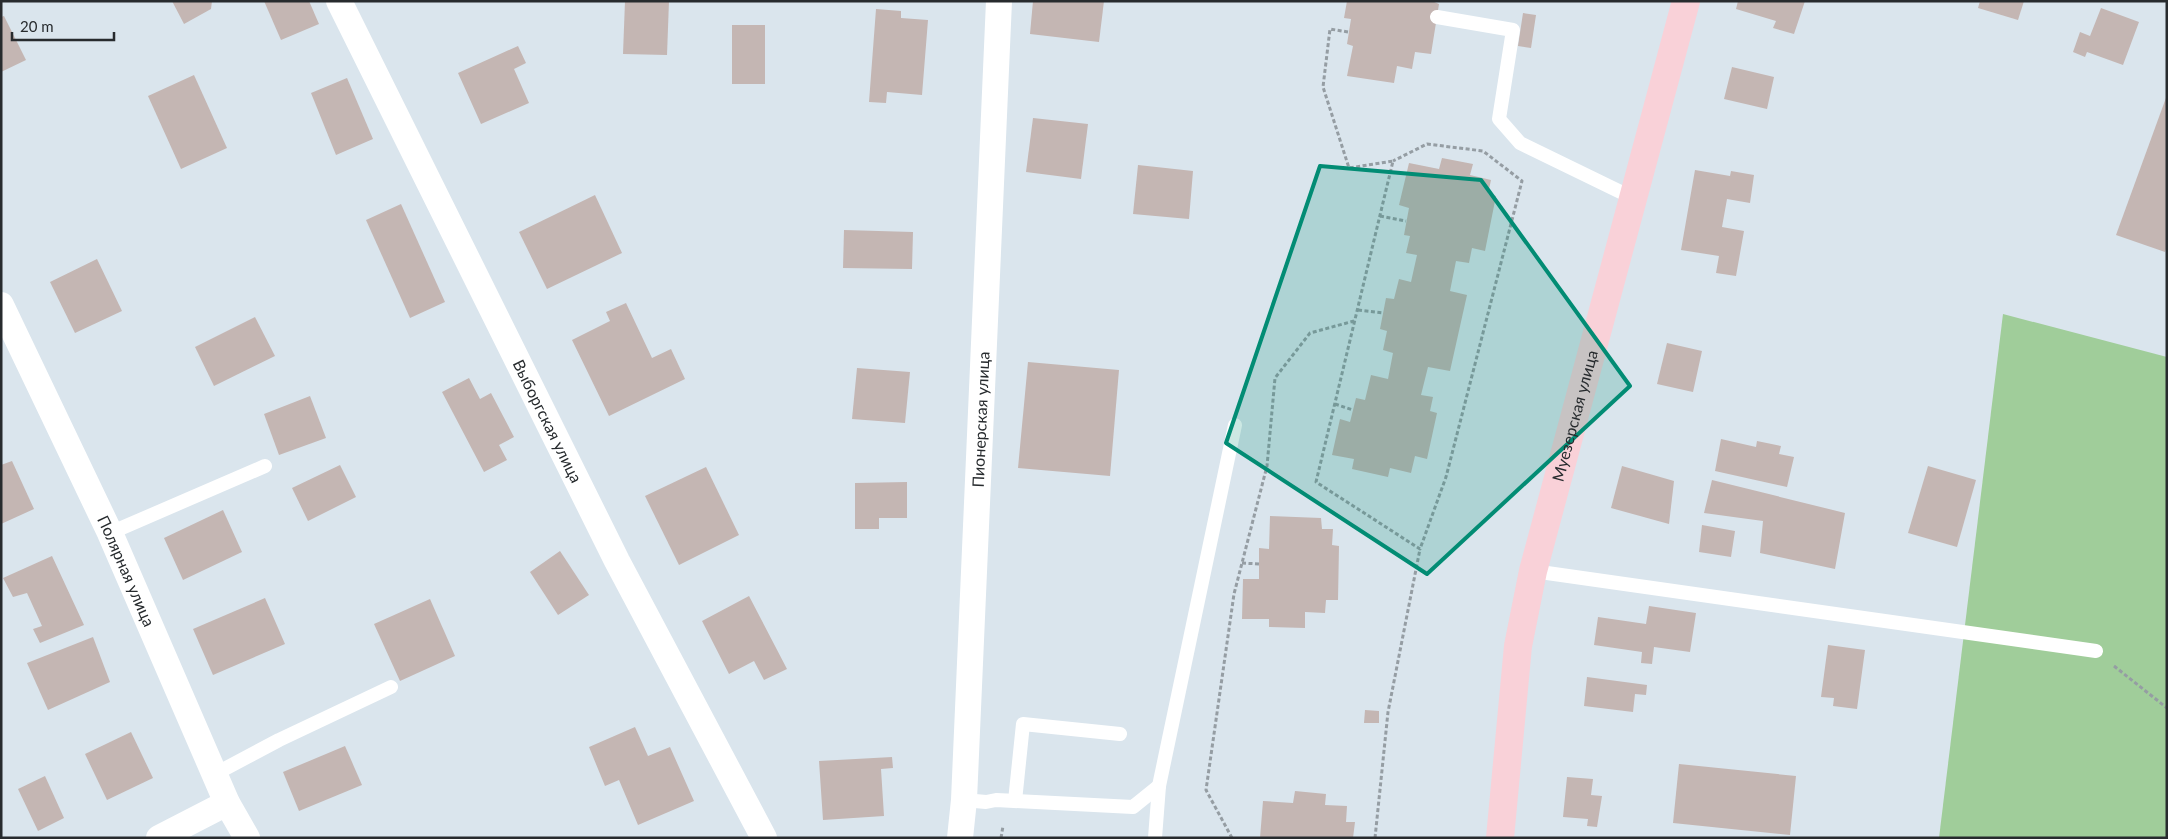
<svg xmlns="http://www.w3.org/2000/svg" width="2168" height="839" viewBox="0 0 2168 839" font-family="Lato,sans-serif">
<rect width="100%" height="100%" fill="#dae5ed"/>
<!-- green -->
<polygon fill="#a0cd9a" points="2003,314 2167,357 2167,838 1939,838"/>
<!-- building -->
<g fill="#c4b6b3">
<polygon points="172,1 212,1 211,9 184,24"/>
<polygon points="264,1 309,1 319,24 281,40"/>
<polygon points="625,1 669,1 667,55 623,54"/>
<polygon points="1033,1 1104,1 1099,42 1030,34"/>
<polygon points="1347,1 1432,1 1439,4 1431,54 1415,52 1412,69 1397,66 1394,83 1347,76 1353,46 1347,44 1351,19 1344,18"/>
<polygon points="1738,1 1805,1 1794,34 1773,28 1776,21 1736,9"/>
<polygon points="1980,1 2024,1 2018,20 1978,8"/>
<polygon points="2101,8 2139,22 2123,65 2087,52 2085,57 2073,52 2080,32 2090,36"/>
<polygon points="876,9 901,11 901,18 928,20 922,95 887,92 886,103 869,102"/>
<polygon points="1523,13 1536,15 1531,48 1518,46"/>
<polygon points="4,16 26,60 1,72 1,17"/>
<rect x="732" y="25" width="33" height="59"/>
<polygon points="518,46 526,63 514,69 529,103 481,124 458,73"/>
<polygon points="1732,67 1774,77 1767,109 1724,99"/>
<polygon points="194,75 227,148 181,169 148,96"/>
<polygon points="347,78 373,139 336,155 311,93"/>
<polygon points="2167,95 2167,246 2165,252 2116,235"/>
<polygon points="1033,118 1088,124 1081,179 1026,172"/>
<polygon points="1442,158 1473,164 1470,175 1491,180 1488,194 1496,196 1485,251 1472,248 1469,263 1456,261 1450,291 1467,295 1450,371 1428,367 1421,395 1433,397 1430,411 1437,413 1427,459 1415,456 1411,473 1390,468 1388,477 1352,469 1354,459 1332,455 1340,419 1350,422 1356,398 1365,400 1371,375 1388,379 1393,353 1383,350 1387,331 1380,329 1386,298 1394,299 1399,279 1411,282 1417,255 1406,253 1410,236 1404,235 1409,208 1399,205 1409,163 1439,169"/>
<polygon points="1138,165 1193,171 1189,219 1133,214"/>
<polygon points="1695,170 1730,176 1731,171 1754,175 1750,203 1727,199 1722,227 1744,231 1736,276 1716,273 1719,256 1681,250"/>
<polygon points="595,195 622,253 547,289 519,232"/>
<polygon points="401,204 445,302 410,318 366,220"/>
<polygon points="844,230 913,232 912,269 843,268"/>
<polygon points="97,259 122,311 75,333 50,282"/>
<polygon points="626,303 652,358 671,349 685,379 609,416 572,340 610,321 606,312"/>
<polygon points="255,317 275,356 214,386 195,347"/>
<polygon points="1667,343 1702,351 1693,392 1657,384"/>
<polygon points="1028,362 1119,370 1110,476 1018,468"/>
<polygon points="857,368 910,372 905,423 852,419"/>
<polygon points="469,378 480,399 491,393 514,437 499,445 507,460 484,472 442,392"/>
<polygon points="310,396 326,438 279,455 264,414"/>
<polygon points="1721,439 1756,447 1757,441 1781,446 1779,454 1794,457 1787,487 1715,471"/>
<polygon points="12,461 34,509 1,524 1,465"/>
<polygon points="340,465 356,497 308,521 292,488"/>
<polygon points="1622,466 1674,481 1669,524 1611,508"/>
<polygon points="1928,466 1976,480 1957,547 1908,533"/>
<polygon points="706,467 739,535 679,565 645,496"/>
<polygon points="1712,480 1845,513 1835,569 1760,553 1763,521 1704,513"/>
<polygon points="907,482 907,518 879,518 879,529 855,529 855,483"/>
<polygon points="223,510 242,552 183,580 164,538"/>
<polygon points="1270,516 1321,518 1322,529 1333,529 1332,545 1339,546 1338,600 1326,600 1325,613 1305,612 1305,628 1269,627 1269,619 1242,619 1243,579 1259,579 1259,548 1269,549"/>
<polygon points="1702,525 1735,531 1731,557 1699,552"/>
<polygon points="560,551 589,595 558,615 530,572"/>
<polygon points="52,556 84,625 40,643 33,629 42,626 27,593 13,597 3,578"/>
<polygon points="749,596 787,669 764,680 754,661 729,674 702,621"/>
<polygon points="265,598 285,644 213,675 193,629"/>
<polygon points="430,599 455,656 400,681 374,624"/>
<polygon points="1649,606 1696,613 1690,652 1654,647 1652,664 1641,663 1642,652 1594,645 1598,617 1646,624"/>
<polygon points="93,637 110,682 48,710 27,663"/>
<polygon points="1828,645 1865,650 1857,709 1833,706 1834,698 1821,697"/>
<polygon points="1587,677 1647,685 1646,695 1635,694 1633,712 1584,706"/>
<polygon points="1365,710 1379,711 1379,723 1364,723"/>
<polygon points="635,727 648,756 670,747 694,801 638,825 619,780 605,786 589,747"/>
<polygon points="131,732 153,778 107,800 85,754"/>
<polygon points="345,746 362,785 299,811 283,772"/>
<polygon points="892,757 893,768 881,769 884,816 823,820 819,761"/>
<polygon points="1679,764 1796,776 1790,835 1673,823"/>
<polygon points="45,776 64,818 38,831 18,789"/>
<polygon points="1567,777 1593,779 1591,795 1602,796 1597,827 1587,826 1588,819 1563,817"/>
<polygon points="1295,791 1326,794 1325,805 1347,806 1346,822 1355,822 1353,838 1260,838 1263,801 1293,803"/>
</g>
<g fill="none" stroke-linecap="round" stroke-linejoin="round">
<!-- path -->
<g stroke="#959da3" stroke-width="3" stroke-dasharray="4 2.5" stroke-linecap="butt">
<polyline points="1348,32 1330,29 1323,87 1349,168 1393,161 1316,482 1420,549 1446,477 1522,181 1483,151 1427,144 1393,161"/>
<polyline points="1380,216 1406,221"/>
<polyline points="1358,310 1383,313"/>
<polyline points="1335,404 1353,410"/>
<polyline points="1242,563 1259,564"/>
<polyline points="2114,666 2167,708"/>
<polyline points="1001,838 1003,826"/>
<polyline points="1232,838 1206,790 1234,594 1267,466 1275,378 1310,333 1354,321"/>
<polyline points="1375,838 1388,712 1420,549"/>
</g>
<!-- service -->
<g stroke="#fff" stroke-width="14">
<polyline points="1437,17 1513,30 1499,119 1520,143 1633,198"/>
<polyline points="110,533 265,466"/>
<polyline points="1533,571 2096,651"/>
<polyline points="215,774 279,740 391,687"/>
<polyline points="964,800 986,802 996,800 1133,807 1159,786"/>
<polyline points="1015,801 1023,724 1120,734"/>
<polyline points="1155,838 1159,786 1235,425"/>
</g>
<!-- minor -->
<g stroke="#fff" stroke-width="26">
<path id="s1" d="M339 1 617 561 764 838"/>
<path id="s2" d="M1 305 110 533 227 803 247 838"/>
<polyline points="159,838 227,803"/>
<path id="s3" d="M960 838 964 800 999 1"/>
</g>
<!-- secondary -->
<path stroke="#f9d1d8" stroke-width="28" id="s4" d="M1500 838 1518 646 1533 571 1686 1"/>
</g>
<!-- marked area -->
<path fill="#028c74" fill-opacity="0.2" stroke="#028c74" stroke-width="4" stroke-linejoin="round" d="M1320 166 1481 180 1630 386 1427 574 1226 443Z"/>
<g text-anchor="middle" stroke-width="4" stroke-linejoin="round" paint-order="stroke">
<!-- street labels -->
<g font-size="16" fill="#272b2e" stroke="#dae5ed">
<text dy="6" stroke="none"><textPath href="#s4" startOffset="430">Муезерская улица</textPath></text>
<text dy="6" stroke="none"><textPath href="#s3" startOffset="419">Пионерская улица</textPath></text>
<text dy="6" stroke="none"><textPath href="#s1" startOffset="469">Выборгская улица</textPath></text>
<text dy="6" stroke="none"><textPath href="#s2" startOffset="294">Полярная улица</textPath></text>
</g>
</g>
<!-- border -->
<rect width="2168" height="839" fill="none" stroke="#272b2e" stroke-width="5"/>
<!-- scale -->
<path d="M12 32v8h102v-8" fill="none" stroke="#272b2e" stroke-width="2.5"/>
<text x="20" y="32" font-size="15" fill="#272b2e" stroke="#dae5ed" stroke-width="4" paint-order="stroke">20 m</text>
</svg>
